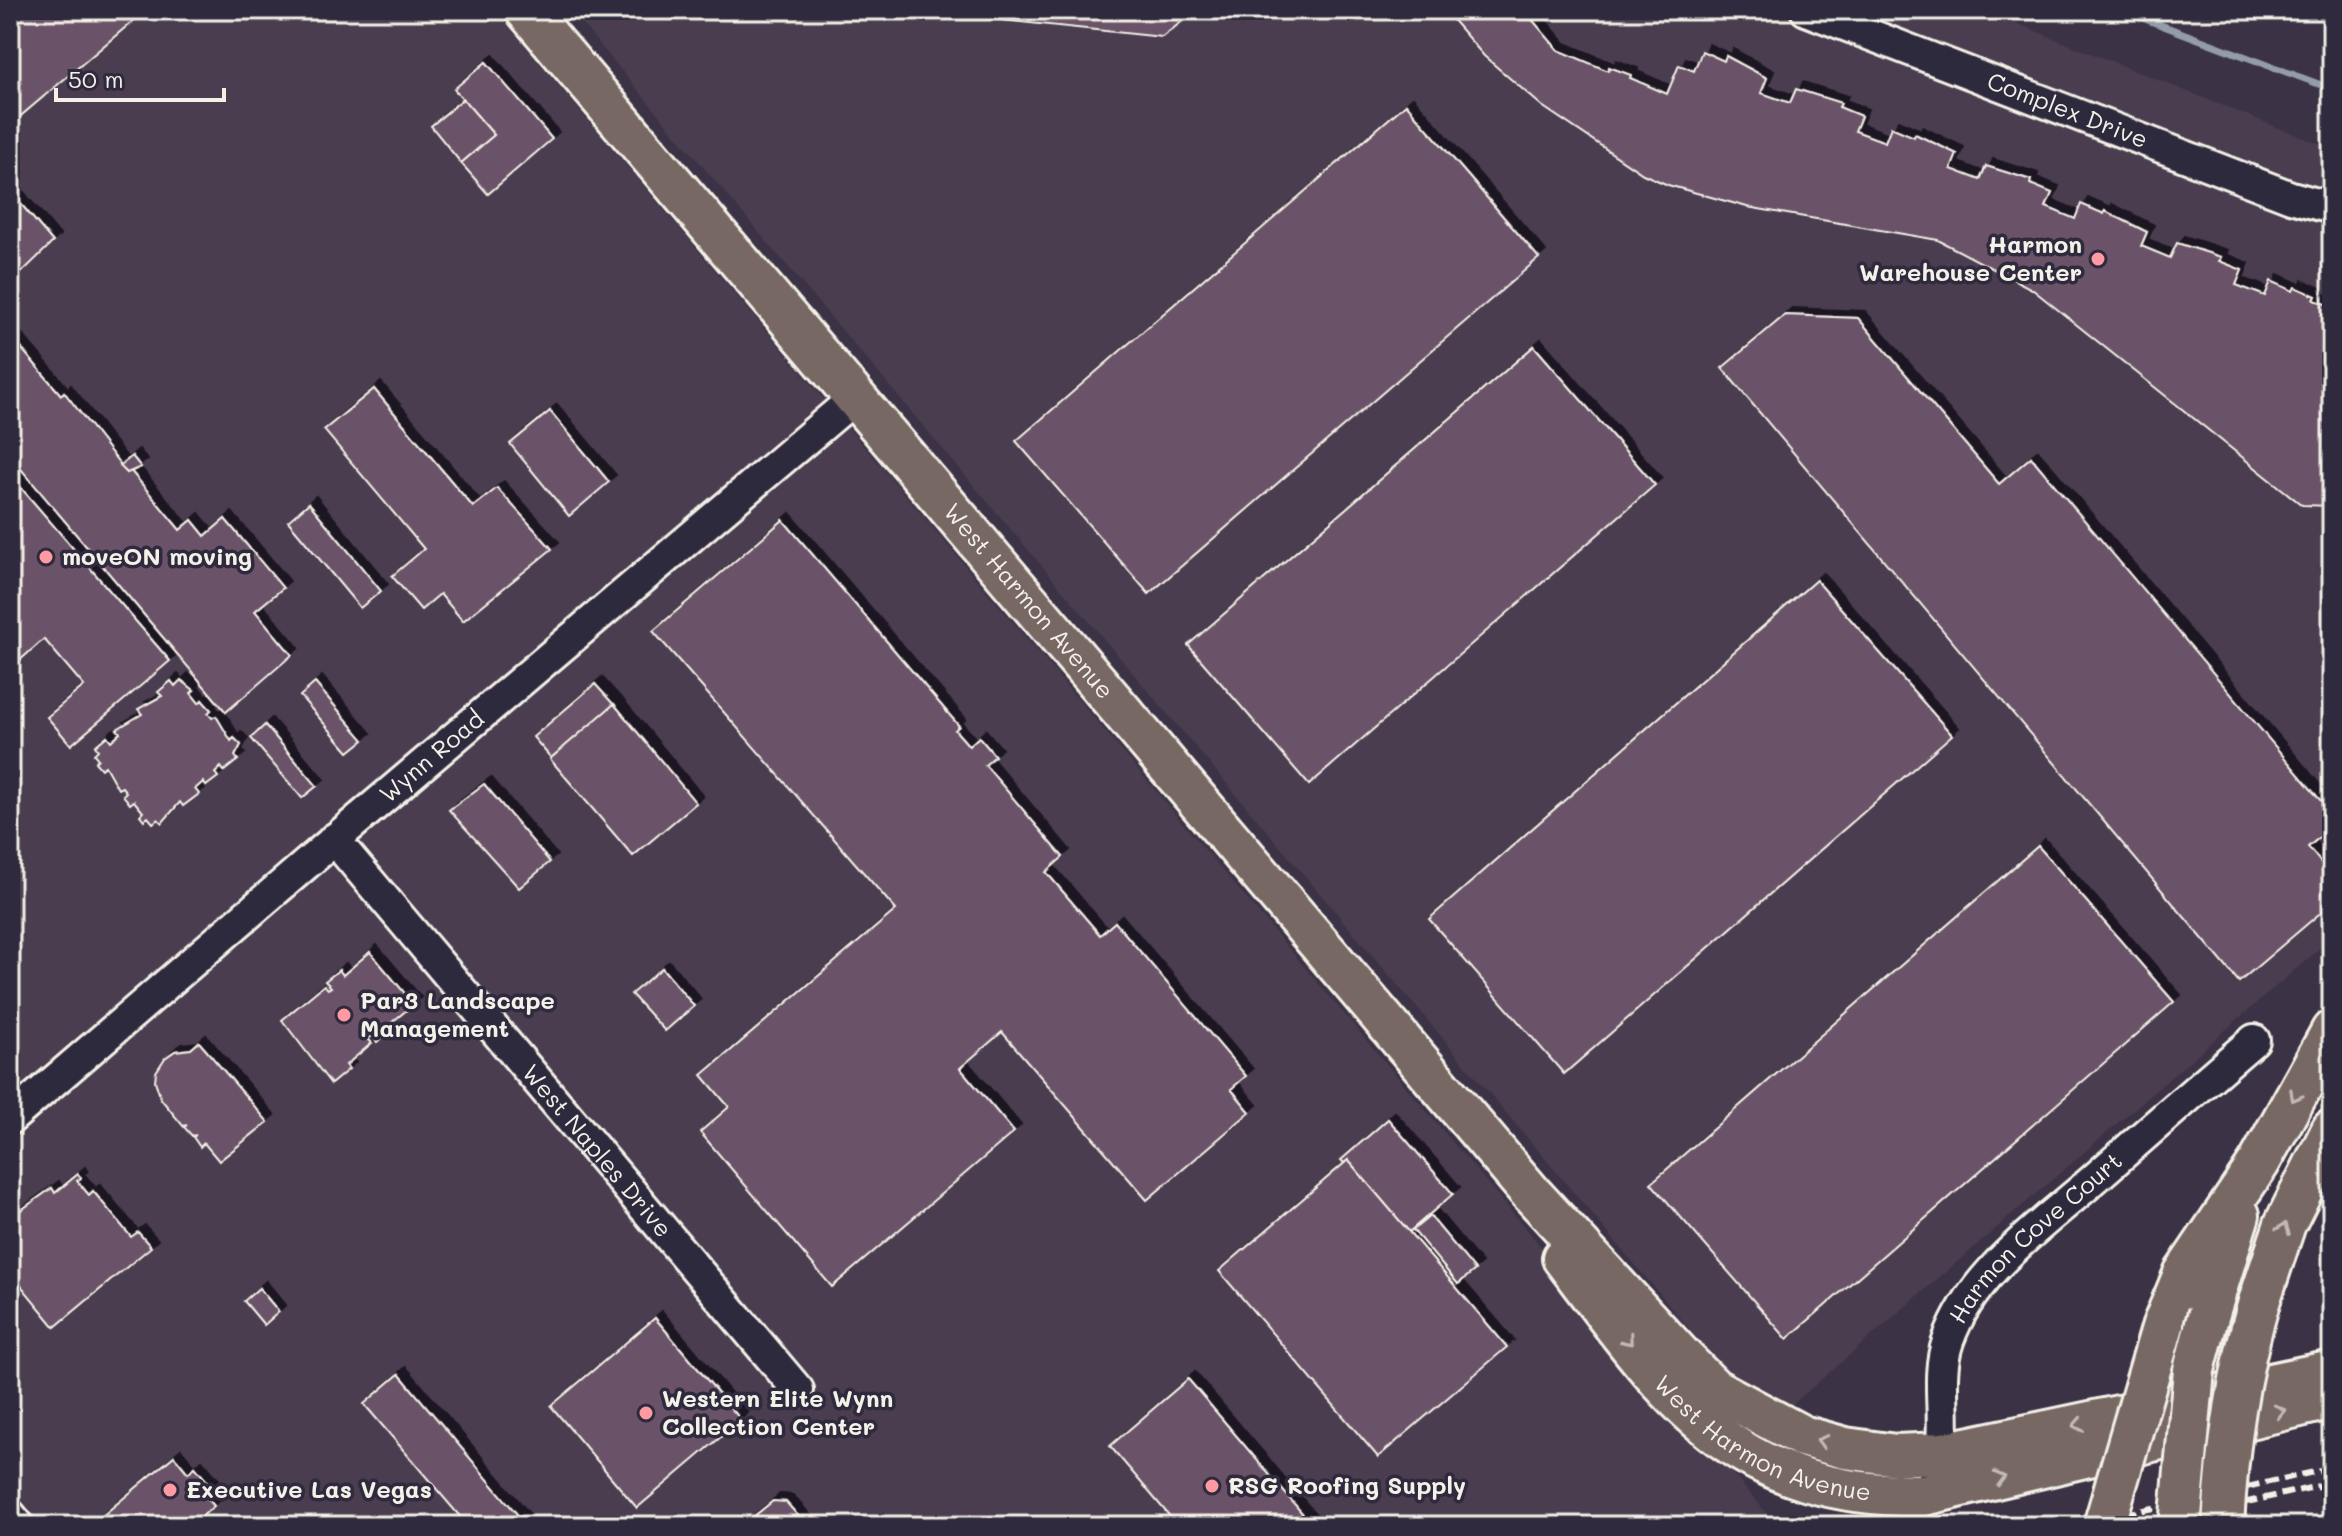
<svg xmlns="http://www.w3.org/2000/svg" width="2342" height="1536" viewBox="0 0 2342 1536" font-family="Mali,sans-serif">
<defs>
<filter id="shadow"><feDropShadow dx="7" dy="-7" stdDeviation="0" flood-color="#0009"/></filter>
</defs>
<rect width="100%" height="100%" fill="#3b3245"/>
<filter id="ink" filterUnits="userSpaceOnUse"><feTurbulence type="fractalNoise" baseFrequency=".0125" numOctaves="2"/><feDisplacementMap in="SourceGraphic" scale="16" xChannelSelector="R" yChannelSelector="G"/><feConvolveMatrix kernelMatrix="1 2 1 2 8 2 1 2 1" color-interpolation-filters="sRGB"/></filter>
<g filter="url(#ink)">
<!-- built -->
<g fill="#493c4f">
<polygon points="10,10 495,10 1770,1517 1741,1526 10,1526"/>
<polygon points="570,10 1983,10 2332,149 2332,938 1770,1424"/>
<polygon points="2284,10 2332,10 2332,27"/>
</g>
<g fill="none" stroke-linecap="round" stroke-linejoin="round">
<!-- stream -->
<polyline stroke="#939ca8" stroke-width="7" points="2121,10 2332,89"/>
</g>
<!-- building -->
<g fill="#6a5367" stroke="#f4f1e8" stroke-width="2" filter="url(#shadow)">
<polygon points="10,10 146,10 10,125"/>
<polygon points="908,10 1197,10 1162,37"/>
<polygon points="1444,10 1524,10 1558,50 1608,71 1609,67 1631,75 1630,78 1667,94 1679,65 1694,71 1702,51 1724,61 1726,56 1767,78 1761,93 1790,103 1796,89 1841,103 1839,107 1861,116 1855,131 1885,142 1891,127 1914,137 1915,134 1957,154 1951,169 1980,180 1986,166 2031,180 2030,184 2052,193 2046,207 2075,219 2081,204 2104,214 2105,211 2147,232 2141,246 2170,258 2177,243 2221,257 2219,261 2242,270 2236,285 2265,296 2271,281 2293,291 2295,287 2316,296 2314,300 2332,306 2332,506 2302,505 2032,289 1938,240 1747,207 1668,185 1643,174 1542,106 1484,56"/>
<polygon points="486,62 552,139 488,194 461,163 494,135 454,89"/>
<polygon points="463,99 494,135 461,163 431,126"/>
<polygon points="1406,104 1539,258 1149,594 1016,441"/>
<polygon points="10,191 53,242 10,284"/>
<polygon points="1785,315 1858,318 1999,484 2031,457 2332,814 2332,827 2308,847 2332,876 2332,903 2239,982 1722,368"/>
<polygon points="10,335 61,395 64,392 127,473 130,470 180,530 192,520 205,536 225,519 283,588 255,611 292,655 226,712 10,456"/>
<polygon points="1534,346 1655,485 1309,785 1188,645"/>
<polygon points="374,389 473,507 497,488 552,549 463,621 440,594 421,610 392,576 424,549 324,430"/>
<polygon points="550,411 609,482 569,516 510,444"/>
<polygon points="132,456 141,467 127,473 120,466"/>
<polygon points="10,475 170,661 71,745 47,717 84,686 44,639 10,669"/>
<polygon points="309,503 381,591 360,608 288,521"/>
<polygon points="783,520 959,726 955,730 969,746 979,737 995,756 985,765 1063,857 1046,872 1100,935 1115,922 1246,1076 1231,1089 1250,1112 1147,1200 1002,1032 960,1068 1014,1132 832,1287 700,1132 729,1107 702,1075 896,910 653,631"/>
<polygon points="1816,580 1952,735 1564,1074 1429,919"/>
<polygon points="181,680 194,690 191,693 199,703 202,700 211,710 208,713 212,718 216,716 231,741 234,738 241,745 235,756 238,760 224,771 221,767 215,773 218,777 206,786 203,782 195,789 199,794 183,806 180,802 162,823 158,819 153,823 148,817 144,820 140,815 143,812 134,801 130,804 123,795 126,792 122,787 118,789 105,766 101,769 95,762 98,759 94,754 98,750 95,746 107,736 111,741 120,733 117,729 142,714 138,709 162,696 158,692 171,681 175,686"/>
<polygon points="315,683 364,740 349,752 300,696"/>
<polygon points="595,684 614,705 551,758 533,737"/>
<polygon points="614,704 696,803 633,856 550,759"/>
<polygon points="265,725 317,786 302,798 251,738"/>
<polygon points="484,784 550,862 519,888 449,810"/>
<polygon points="2038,846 2174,1002 1787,1339 1651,1183"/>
<polygon points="370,952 414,1004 385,1028 388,1032 377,1042 372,1036 368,1039 372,1043 346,1065 349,1069 331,1084 282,1020 324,985 328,989 331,987 325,981 339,970 343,975"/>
<polygon points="662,968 694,1006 665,1031 631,994"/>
<polygon points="199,1042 268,1122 219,1161 204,1143 200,1147 193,1137 196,1135 192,1136 184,1127 187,1125 183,1126 161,1099 155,1081 156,1072 165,1058 175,1051 191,1049"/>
<polygon points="1388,1119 1453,1194 1409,1232 1348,1160 1344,1163 1341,1160"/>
<polygon points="1348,1160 1507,1347 1378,1457 1219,1271"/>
<polygon points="78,1174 81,1178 77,1181 89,1195 93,1191 131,1237 138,1232 151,1247 55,1327 14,1277 10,1280 10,1218 52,1188 55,1193"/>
<polygon points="1430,1216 1475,1270 1458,1284 1413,1230"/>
<polygon points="259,1288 279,1312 264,1325 244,1301"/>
<polygon points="655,1318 741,1420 637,1508 551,1406"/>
<polygon points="399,1374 527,1526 468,1526 364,1404"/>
<polygon points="1188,1379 1313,1526 1178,1526 1110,1446"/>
<polygon points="174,1456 188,1473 195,1467 212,1487 204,1494 214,1506 191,1526 109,1526 101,1517"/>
<polygon points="773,1501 786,1502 807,1526 742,1526"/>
</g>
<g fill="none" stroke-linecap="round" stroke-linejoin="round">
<!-- minor casing -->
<g stroke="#f4f1e8" stroke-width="36">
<g id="minor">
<path id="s1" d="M1806 10 2291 197 2332 208"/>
<path id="s2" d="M334 839 798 1390"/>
<path id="s3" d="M10 1119 334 840 857 396"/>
<path id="s4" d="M1934 1472C1953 1431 1933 1384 1948 1341 1973 1271 2040 1227 2093 1180 2147 1133 2200 1086 2254 1040"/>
<polyline points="10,1515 19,1526"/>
</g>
</g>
<!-- major casing -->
<g stroke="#f4f1e8" stroke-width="46">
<g id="major">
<path id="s5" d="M526 10 1531 1193 1685 1360 1714 1389 1802 1436 1845 1448 1896 1455 1943 1453 2332 1371"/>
<path id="s6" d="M1563 1258C1668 1397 1733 1498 1924 1495L2325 1400"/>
<polyline points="2259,1302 2285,1224 2332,1130"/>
<polyline points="2209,1313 2239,1215"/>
<polyline points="2163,1325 2184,1274 2259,1163 2332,1031"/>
</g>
</g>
<!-- minor -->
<use href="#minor" stroke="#2f2a3d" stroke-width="30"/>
<!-- major -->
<use href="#major" stroke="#776864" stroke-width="40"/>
<!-- rail -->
<g stroke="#f4f1e8" stroke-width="6" stroke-dasharray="12 6" stroke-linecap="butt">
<polyline points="2072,1526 2332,1468"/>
<polyline points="2140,1526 2332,1483"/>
</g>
<!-- major-bridge casing -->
<g stroke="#f4f1e8" stroke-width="46" stroke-linecap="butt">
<g id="major-bridge">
<polyline points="2104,1526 2163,1325"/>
<polyline points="2180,1526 2194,1370 2209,1313"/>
<path d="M2223 1526C2227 1449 2237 1376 2259 1302"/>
</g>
</g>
<!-- major-bridge -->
<use href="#major-bridge" stroke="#776864" stroke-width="40"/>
</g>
<!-- one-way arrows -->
<defs><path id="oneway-chevron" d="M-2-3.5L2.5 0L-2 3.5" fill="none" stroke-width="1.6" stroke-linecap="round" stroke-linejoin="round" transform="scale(2)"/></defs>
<g stroke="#c2bab3">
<use href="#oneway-chevron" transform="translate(2295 1096) rotate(119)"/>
<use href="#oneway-chevron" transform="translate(2284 1228) rotate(-68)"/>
<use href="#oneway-chevron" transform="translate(1628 1340) rotate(50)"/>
<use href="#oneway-chevron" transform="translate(2280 1411) rotate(-13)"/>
<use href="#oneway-chevron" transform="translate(2078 1425) rotate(168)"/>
<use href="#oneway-chevron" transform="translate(1822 1441) rotate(-164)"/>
<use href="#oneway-chevron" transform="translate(2000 1478) rotate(-15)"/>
</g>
</g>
<!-- markers -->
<g fill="#ff9aa2" stroke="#2f2a3d" stroke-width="3">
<circle cx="2098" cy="259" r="8"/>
<circle cx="46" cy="557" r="8"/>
<circle cx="344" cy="1015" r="8"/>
<circle cx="646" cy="1413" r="8"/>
<circle cx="1212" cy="1486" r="8"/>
<circle cx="170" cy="1490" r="8"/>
</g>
<g text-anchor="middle" stroke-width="7" stroke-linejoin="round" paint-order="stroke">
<!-- street labels -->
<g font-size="24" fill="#f4f1e8" stroke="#2f2a3d">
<text dy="8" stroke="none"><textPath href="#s1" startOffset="280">Complex Drive</textPath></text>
<text dy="8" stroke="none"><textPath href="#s5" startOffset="776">West Harmon Avenue</textPath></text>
<text dy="8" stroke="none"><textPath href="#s3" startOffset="556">Wynn Road</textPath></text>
<text dy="8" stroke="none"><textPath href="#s2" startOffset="408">West Naples Drive</textPath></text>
<text dy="8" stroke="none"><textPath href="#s4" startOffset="270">Harmon Cove Court</textPath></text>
<text dy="8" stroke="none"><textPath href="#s6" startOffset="278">West Harmon Avenue</textPath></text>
</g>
<!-- poi labels -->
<g font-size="24" font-weight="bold" fill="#f4f1e8" stroke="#2f2a3d" text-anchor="start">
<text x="2082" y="253" text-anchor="end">Harmon<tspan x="2082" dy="28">Warehouse Center</tspan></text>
<text x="62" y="565">moveON moving</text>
<text x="360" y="1009">Par3 Landscape<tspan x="360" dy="28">Management</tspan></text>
<text x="662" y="1407">Western Elite Wynn<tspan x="662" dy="28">Collection Center</tspan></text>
<text x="1228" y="1494">RSG Roofing Supply</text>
<text x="186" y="1498">Executive Las Vegas</text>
</g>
</g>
<!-- margin -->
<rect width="2342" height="1536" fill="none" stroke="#2f2a3d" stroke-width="40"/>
<rect x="20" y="20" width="2302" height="1496" fill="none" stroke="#f4f1e8" stroke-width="3" filter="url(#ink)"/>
<!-- scale -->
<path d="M56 88v12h168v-12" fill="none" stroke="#f4f1e8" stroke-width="4"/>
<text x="68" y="88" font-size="24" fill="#f4f1e8" stroke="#2f2a3d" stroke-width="6" paint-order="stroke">50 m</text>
</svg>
